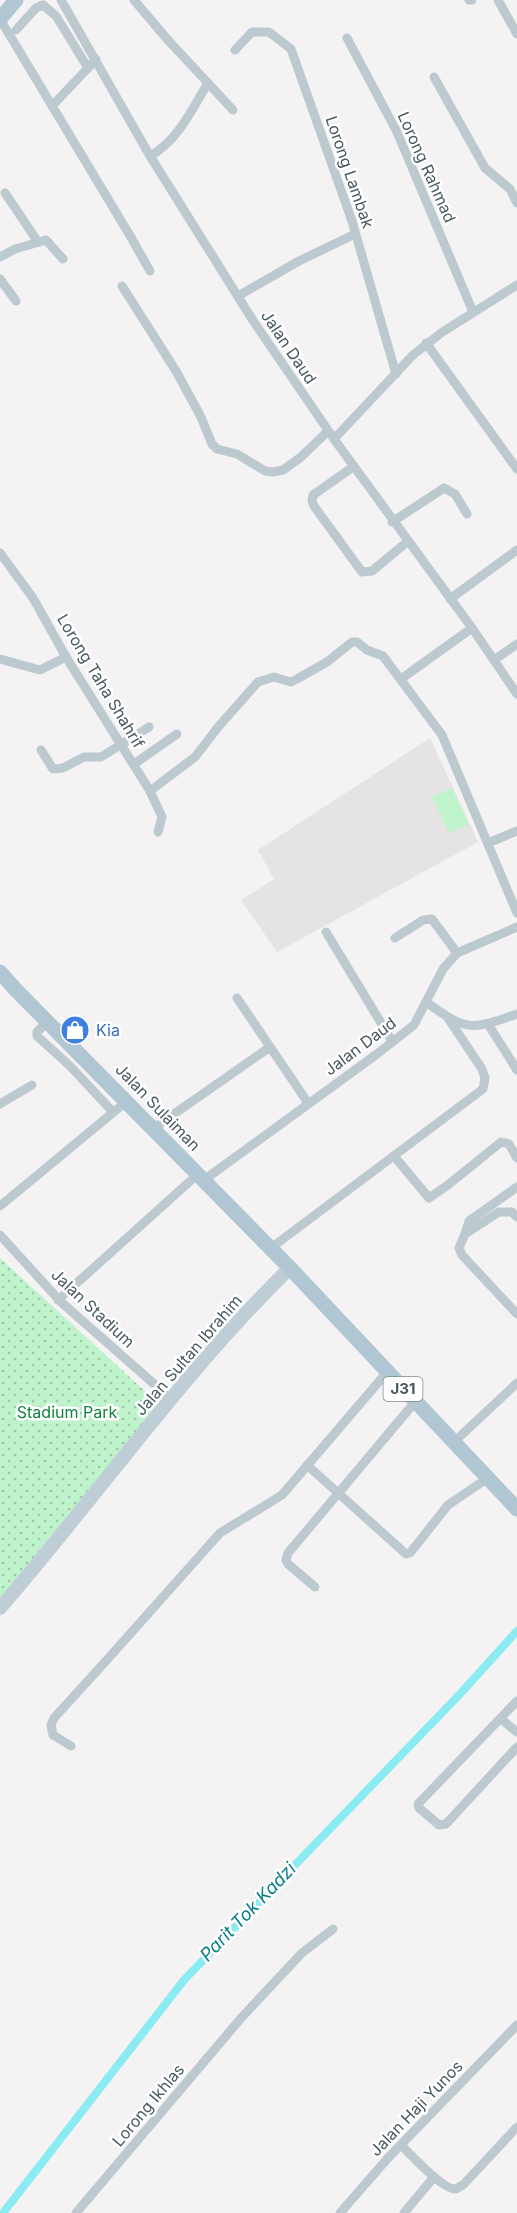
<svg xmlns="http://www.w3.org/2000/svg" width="517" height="2213" viewBox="0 0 517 2213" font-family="Inter,sans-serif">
<defs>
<pattern id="park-dots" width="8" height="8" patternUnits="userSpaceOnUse" patternTransform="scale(1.5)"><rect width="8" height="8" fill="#bff3cc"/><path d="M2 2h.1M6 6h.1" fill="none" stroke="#9dc8a9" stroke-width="1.8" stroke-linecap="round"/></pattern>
</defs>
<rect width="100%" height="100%" fill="#f4f2f2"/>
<!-- education -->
<polygon fill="#e5e3e4" points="430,738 478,842 277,952 241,900 274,879 258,850"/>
<!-- park -->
<polygon fill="url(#park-dots)" points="0,1258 160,1405 0,1598"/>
<!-- garden -->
<polygon fill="#bff3cc" points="452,788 469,824 449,833 432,797"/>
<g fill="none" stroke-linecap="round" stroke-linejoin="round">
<!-- canal -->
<polyline stroke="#8aebf3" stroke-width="8" points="3,2213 184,1980 460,1694 517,1631"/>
<!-- street -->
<g stroke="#bcc9cf" stroke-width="9">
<polyline points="61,0 150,156 252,319 334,439 472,628 517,694"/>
<polyline points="134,0 167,39 233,110"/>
<polyline points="469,0 472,0"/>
<polyline points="498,0 517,34"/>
<polyline points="0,19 129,234 150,271"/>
<polyline points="16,30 36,8 43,5 56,16 88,68 96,59"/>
<polyline points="347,38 397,132 473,312"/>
<polyline points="235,50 252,32 269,32 291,49 352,221 396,374"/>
<polyline points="434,77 485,168 510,189 517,203"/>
<polyline points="52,106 88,68"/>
<path d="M150 156C178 141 192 109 208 83"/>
<polyline points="5,193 38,242"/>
<polyline points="0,257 15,249 46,240 63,259"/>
<polyline points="0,279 16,301"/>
<polyline points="122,286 176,371 201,417 212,444 217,449 237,454 265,471 273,472 283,470 301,457 328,431"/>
<polyline points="238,296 299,261 355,234"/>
<polyline points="426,343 517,469"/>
<polyline points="334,439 413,355 441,333 517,285"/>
<polyline points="353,467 313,495 312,501 314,506 362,572 372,571 407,542"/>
<polyline points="392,522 444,488 455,494 467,514"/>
<polyline points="0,553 33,598 66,657 150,791 162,817 158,832"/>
<polyline points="450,599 517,550"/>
<polyline points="0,659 40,670 66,657"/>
<polyline points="494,660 517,644"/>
<polyline points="401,679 472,628"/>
<polyline points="41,750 53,769 63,768 84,757 101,757 149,727"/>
<polyline points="134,764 177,734"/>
<polyline points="150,791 195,757 219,726 258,682 274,677 291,682 297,679 327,662 352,642 357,642 367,650 383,656 442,735 517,913"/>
<polyline points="488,843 517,831"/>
<polyline points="326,932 392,1041"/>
<polyline points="395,938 423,920 432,919 457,953"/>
<polyline points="237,998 308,1103"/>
<path d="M426 1002C468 1032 470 1030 517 1014"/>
<polyline points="48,1021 37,1032 37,1036 70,1066 113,1112"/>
<polyline points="488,1024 517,1070"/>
<polyline points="0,1104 32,1085"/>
<polyline points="154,1128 270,1047"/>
<polyline points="394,1156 429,1198 448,1185 501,1142 509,1144 517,1158"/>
<polyline points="204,1180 377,1054 414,1025 443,969 457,953 517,927"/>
<polyline points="0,1206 127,1101"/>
<polyline points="517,1217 512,1212 499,1212 465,1234 459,1248 462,1255 517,1314"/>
<polyline points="465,1234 469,1221 517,1187"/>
<polyline points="0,1235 61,1302 170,1398"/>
<polyline points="271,1248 483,1089 485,1078 482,1069 448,1018"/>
<polyline points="58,1300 198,1174"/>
<polyline points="454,1442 517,1383"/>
<polyline points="307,1465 406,1554 410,1553 448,1505 488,1478"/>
<polyline points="315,1587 288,1564 286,1560 288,1553 415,1402"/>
<polyline points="517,1701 418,1804 419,1808 439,1825 446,1824 517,1747"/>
<polyline points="501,1719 517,1732"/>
<polyline points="71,1746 53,1735 51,1725 54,1718 105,1662 220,1533 282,1495 388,1371"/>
<path d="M401 2145C410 2154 444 2191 456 2189 456 2189 463 2185 464 2184L517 2127"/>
<polyline points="76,2213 242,2017 302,1953 333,1929"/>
<polyline points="340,2213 388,2158 517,2025"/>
<polyline points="404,2213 434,2177"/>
</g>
<!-- secondary -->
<path stroke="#bfcdd6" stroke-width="14" d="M0 1608C98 1495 183 1372 290 1268"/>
<!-- primary -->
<g stroke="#b0c6d2" stroke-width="15">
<polyline points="0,19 16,0"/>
<polyline points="0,972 15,989 290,1268 517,1509"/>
</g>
</g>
<!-- icons -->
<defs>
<g id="shop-disc" transform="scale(1.5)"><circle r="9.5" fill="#3f7fe0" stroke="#fff"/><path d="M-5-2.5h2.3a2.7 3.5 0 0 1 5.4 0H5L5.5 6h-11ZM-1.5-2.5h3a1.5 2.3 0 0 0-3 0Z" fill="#fff"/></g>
</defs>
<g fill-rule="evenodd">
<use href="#shop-disc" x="75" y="1030"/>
</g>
<g text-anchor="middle" stroke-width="5" stroke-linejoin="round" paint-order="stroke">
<!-- shield labels -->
<rect fill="#fff" stroke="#7f8b90" stroke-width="1.5" x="383.5" y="1377" width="39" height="24" rx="4.5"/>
<g font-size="15" font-weight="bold" fill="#485961">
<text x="403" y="1394">J31</text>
</g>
<!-- street labels -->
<g font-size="16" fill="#485961" stroke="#fff">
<text transform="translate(427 167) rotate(66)" y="6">Lorong Rahmad</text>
<text transform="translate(350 172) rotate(71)" y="6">Lorong Lambak</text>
<text transform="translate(289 347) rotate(56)" y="6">Jalan Daud</text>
<text transform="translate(101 681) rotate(59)" y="6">Lorong Taha Shahrif</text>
<text transform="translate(360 1046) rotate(-37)" y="6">Jalan Daud</text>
<text transform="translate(158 1107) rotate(46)" y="6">Jalan Sulaiman</text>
<text transform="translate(93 1308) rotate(43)" y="6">Jalan Stadium</text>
<text transform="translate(188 1355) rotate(-49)" y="6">Jalan Sultan Ibrahim</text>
<text transform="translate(148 2105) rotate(-50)" y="6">Lorong Ikhlas</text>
<text transform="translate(416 2108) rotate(-46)" y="6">Jalan Haji Yunos</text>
</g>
<!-- shop labels -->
<g font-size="16" fill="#366cbe" stroke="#fff" text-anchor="start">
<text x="96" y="1036">Kia</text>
</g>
<!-- park labels -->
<g font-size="16" fill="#11843b" stroke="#fff">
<text x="67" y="1418">Stadium Park</text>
</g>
<!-- water labels -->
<g font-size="18" font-style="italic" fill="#067e87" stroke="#fff">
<text transform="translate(248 1912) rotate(-46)" y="6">Parit Tok Kadzi</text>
</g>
</g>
</svg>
